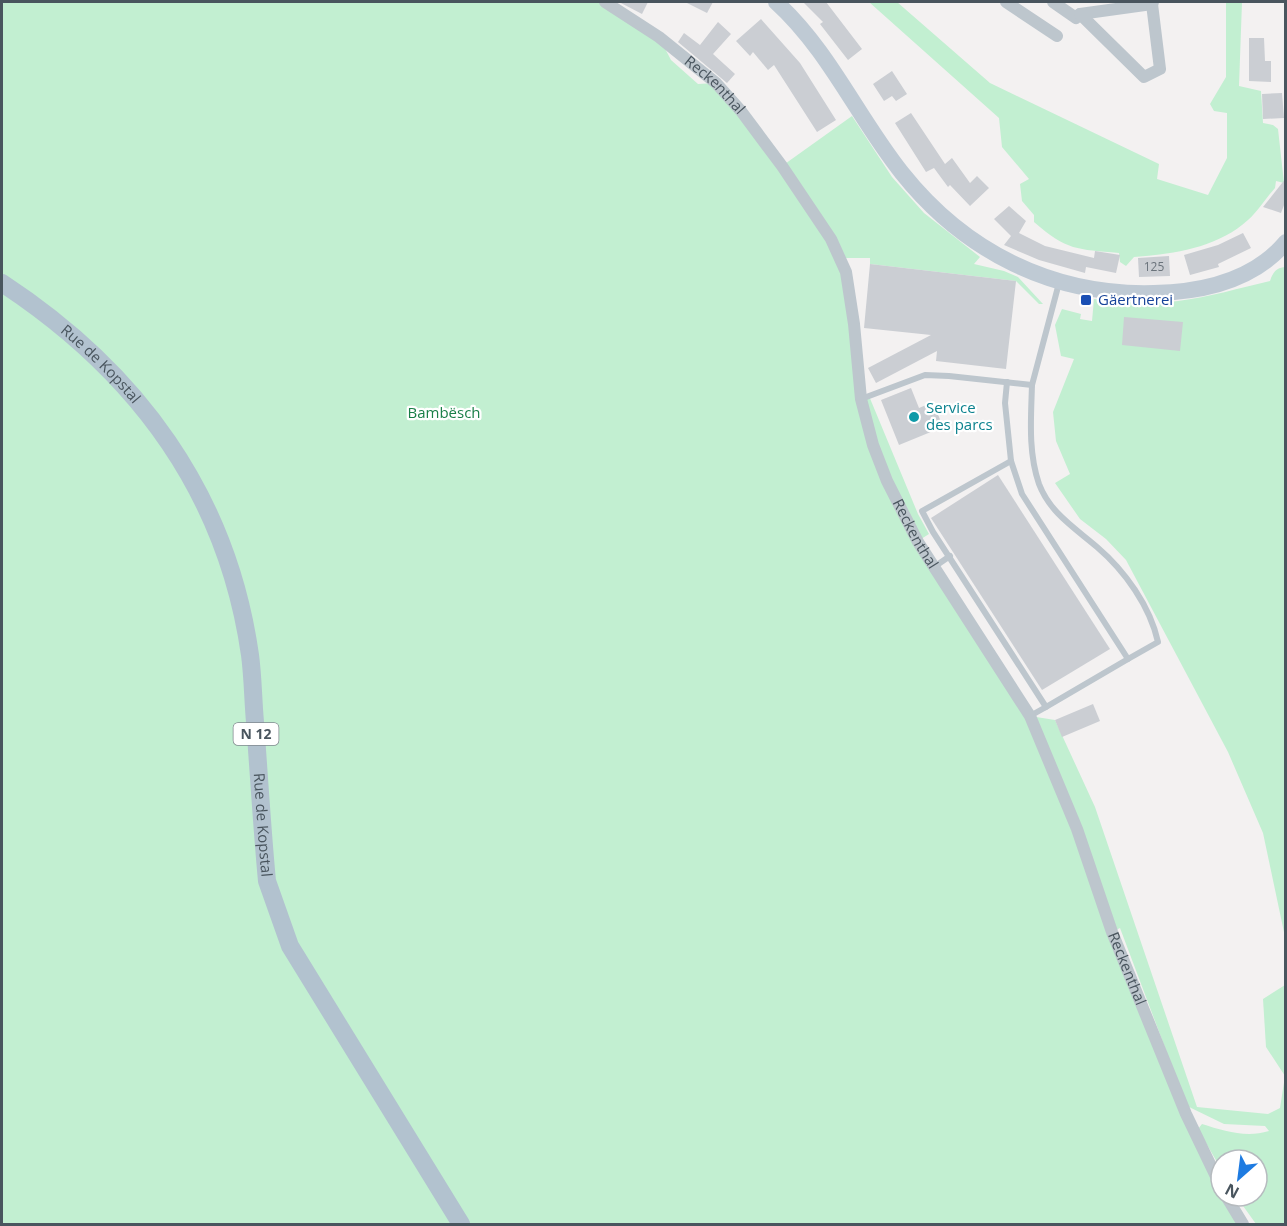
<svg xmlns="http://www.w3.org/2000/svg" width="1287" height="1226" viewBox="0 0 1287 1226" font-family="'Open Sans',sans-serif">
<rect width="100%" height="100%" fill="#f3f1f1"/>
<!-- green -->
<g fill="#c2efd1">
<path d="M2 2H605L659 37 671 60 698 84 716 83 782 166 852 116 892 177 924 213 980 257 974 264 1004 271 1018 277 1043 304H1039L1016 281 870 264V258H841L861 398 869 396 918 514 929 534 918 541 1030 716 1055 720 1095 807 1197 1107 1268 1114 1280 1108 1285 1076 1266 1047 1263 999 1285 985V1224H1256L1236 1196H1257V1160H1221V1169L1198 1129 1202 1124C1224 1131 1246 1138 1269 1131L1265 1126 1224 1124 1187 1106 1120 928 1112 932 1185 1114 1243 1224H2Z"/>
<path d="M869 2H897L990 83 1159 164 1157 179 1208 195 1227 158V113L1214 111 1210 104 1226 77V2H1242L1239 86 1261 91 1263 123 1273 125 1278 129 1284 183 1276 181 1275 188C1266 198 1258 211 1248 220 1217 248 1174 254 1134 257L1126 266 1120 262 1119 253C1077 249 1067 251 1034 222V215L1022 201 1020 184 1029 179 1002 147 999 118Z"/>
<path d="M1285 267V937L1263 833 1228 752 1126 560 1106 539 1080 519 1055 483 1070 474 1056 441 1053 412 1074 359 1061 356 1055 325 1062 309 1081 314 1080 319 1092 321 1094 299C1122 301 1150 305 1178 301 1209 297 1240 288 1270 281 1273 272 1276 268 1285 267Z"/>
</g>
<!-- building -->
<g fill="#cbced3">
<polygon points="619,2 648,2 642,14"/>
<polygon points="685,2 713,2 707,13"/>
<polygon points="803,2 826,2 862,49 848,60 820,24 823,22"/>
<polygon points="761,19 800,63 836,120 817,132 774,65 768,70 753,52 750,56 736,41"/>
<polygon points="718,22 731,34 713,54 735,74 727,83 678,42 684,33 700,45"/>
<polygon points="1249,38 1264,38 1265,61 1271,61 1271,82 1249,81"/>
<polygon points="892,71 907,94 896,101 892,96 884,101 873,84"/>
<polygon points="1282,93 1284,118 1263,119 1262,94"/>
<polygon points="911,113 945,164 952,158 970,183 977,176 989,188 970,206 950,185 948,187 934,168 926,172 895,123"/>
<polygon points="1286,178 1286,200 1281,213 1263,207"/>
<polygon points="1009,206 1026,221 1019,233 1045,246 1094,258 1095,251 1120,255 1116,273 1086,267 1085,273 1039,260 1004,245 1011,236 994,219"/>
<polygon points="1243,233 1251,248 1218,264 1219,267 1190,275 1184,255 1218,245"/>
<polygon points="1169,256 1170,276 1139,277 1138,258"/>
<polygon points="870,264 1016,281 1006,369 936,361 937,351 876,383 868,368 931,335 864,328"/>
<polygon points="1124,317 1183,322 1180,351 1122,345"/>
<polygon points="911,388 919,408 933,402 943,427 899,445 881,400"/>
<polygon points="998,475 1110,649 1042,690 931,518"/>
<polygon points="1093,704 1100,721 1062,737 1055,720"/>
</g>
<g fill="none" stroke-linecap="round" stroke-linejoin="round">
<!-- service -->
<g stroke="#bdc6cd" stroke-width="6">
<path d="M1007 382 1005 403 1011 461 1022 494 1128 659 1158 642C1150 606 1125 571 1097 547 1075 528 1050 513 1039 484 1028 452 1031 418 1032 385"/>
<polyline points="861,399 925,375 949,376 1032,385 1059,283"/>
<polyline points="1011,461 922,511 933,532 1046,707 1128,659"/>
<polyline points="934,567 950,556"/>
<polyline points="1030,716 1046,707"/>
</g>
<!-- minor -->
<g stroke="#bdc6cd" stroke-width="12">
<path id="s1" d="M605 2 659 37 716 83 741 111 782 166 831 239 846 272 854 324 861 399 873 445 887 481 918 542 1030 716 1077 829 1112 932 1186 1114 1221 1187"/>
<polyline points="1006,2 1057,36"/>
<polyline points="1053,2 1076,18 1080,14 1152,4 1153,2"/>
<polyline points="1080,14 1144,77 1160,69 1152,4"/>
<polyline points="1226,1196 1243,1224"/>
</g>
<!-- secondary -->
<path stroke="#bfcad4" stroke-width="16" d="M776 2C829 50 858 118 902 173 965 252 1053 296 1154 293 1202 292 1254 280 1286 242"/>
<!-- primary -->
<path stroke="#b2c2cf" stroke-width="18" id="s2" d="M2 283C136 371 227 493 250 655 253 677 253 700 255 722 259 775 262 828 267 881L290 946 461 1224"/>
</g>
<!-- markers -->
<rect fill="#1a4fb4" stroke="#fff" stroke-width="2" x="1080" y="294" width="12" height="12" rx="3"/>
<circle fill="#0f9aa8" stroke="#fff" stroke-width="2" cx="914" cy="417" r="6"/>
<g text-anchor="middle" stroke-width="4.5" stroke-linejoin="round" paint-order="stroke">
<!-- number labels -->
<g font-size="12" fill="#6a737b">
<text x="1154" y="271">125</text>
</g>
<!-- shield labels -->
<rect fill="#fff" stroke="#80888e" stroke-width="1.5" x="233.5" y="723" width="45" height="22" rx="4.5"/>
<g font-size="14" font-weight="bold" fill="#49555e">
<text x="256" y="739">N 12</text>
</g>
<!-- street labels -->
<g font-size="15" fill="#49555e" stroke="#fff">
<text dy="5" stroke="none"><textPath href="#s1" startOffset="138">Reckenthal</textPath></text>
<text dy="5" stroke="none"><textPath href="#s2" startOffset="128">Rue de Kopstal</textPath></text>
<text dy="5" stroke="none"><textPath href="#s1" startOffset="642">Reckenthal</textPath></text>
<text dy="5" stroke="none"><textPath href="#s2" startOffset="632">Rue de Kopstal</textPath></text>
<text dy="5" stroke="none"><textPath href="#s1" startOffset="1128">Reckenthal</textPath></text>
</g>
<!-- transit labels -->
<g font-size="15" fill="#164399" stroke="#fff" text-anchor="start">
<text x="1098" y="305">Gäertnerei</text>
</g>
<!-- culture labels -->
<g font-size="15" fill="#0d838f" stroke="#fff" text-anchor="start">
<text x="926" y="413">Service<tspan x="926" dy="17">des parcs</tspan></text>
</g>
<!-- park labels -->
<g font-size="15" fill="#1a7f48" stroke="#fff">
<text x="444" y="418">Bambësch</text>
</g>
</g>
<!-- border -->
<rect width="1287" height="1226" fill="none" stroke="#49555e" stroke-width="6"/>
<!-- north arrow -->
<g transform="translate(1239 1178) rotate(208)"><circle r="28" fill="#ffffff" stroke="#b6bbbf" stroke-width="1.5"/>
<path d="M0-4.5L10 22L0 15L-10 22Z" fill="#1e7be1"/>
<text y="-9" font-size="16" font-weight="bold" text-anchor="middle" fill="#49555e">N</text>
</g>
</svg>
